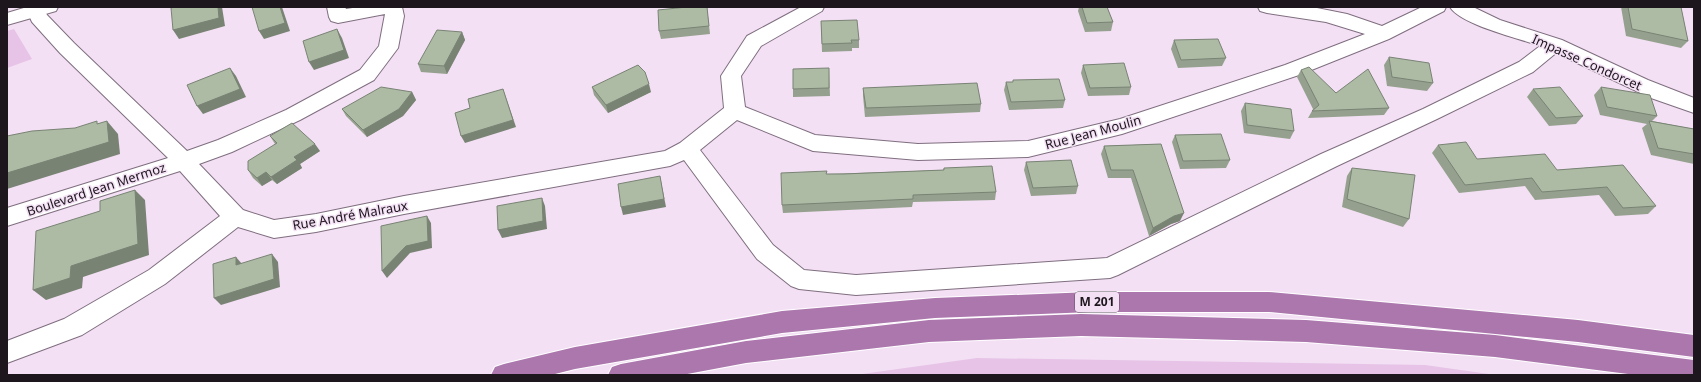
<svg xmlns="http://www.w3.org/2000/svg" width="1701" height="382" viewBox="0 0 1701 382" font-family="'Noto Sans',sans-serif">
<rect width="100%" height="100%" fill="#f3e0f4"/>
<!-- green -->
<g fill="#e6c3e7">
<polygon points="14,29 32,59 7,68 7,31"/>
<polygon points="977,358 1425,365 1496,375 855,375"/>
</g>
<g fill="none" stroke-linecap="round" stroke-linejoin="round">
<!-- street casing -->
<g stroke="#7f6e7f" stroke-width="2">
<path id="street" d="M29 7H43L47 15 74 43 187 151 218 140 286 110 360 70 379 46 385 14 338 23 331 21 329 17 327 7H345L346 9 359 7H402L404 16 398 48 374 80 300 120 232 152 199 164 243 210 274 220 316 214 404 196 665 151 680 143 724 108 721 76 747 36 801 7H824L822 11 761 46 741 76 745 107 815 135 918 144 1028 141 1120 119 1285 65 1365 34 1326 22 1267 13 1260 11 1258 7H1312L1347 14 1382 26 1422 7H1446L1444 11 1389 39 1299 75 1122 134 1028 157 918 160 813 151 737 120 700 150 773 245 804 270 856 275 1107 258 1321 154 1423 109 1519 62 1540 46C1519 38 1461 25 1450 7H1473L1500 20 1562 40 1648 80 1694 98V113L1651 98 1556 53 1533 72 1437 119 1337 166 1118 275 1110 278 856 295 799 289 791 286 757 259 684 160 670 166 404 214 316 232 274 238 238 227 165 284 82 335 7 363V341L64 319 149 270 220 216 180 171 7 226V208L168 158 60 53 32 22 27 11Z"/>
</g>
<!-- secondary casing -->
<g stroke="#7f6e7f" stroke-width="2">
<polygon id="secondary" points="27,7 58,7 56,11 7,25 7,13"/>
</g>
<!-- highway casing -->
<g stroke="#fff" stroke-width="2">
<g id="highway">
<polygon points="1091,292 1269,292 1578,320 1694,335 1694,357 1578,342 1269,312 1091,312 935,318 782,333 575,369 551,375 491,375 495,367 504,364 575,347 782,311 935,298"/>
<polygon points="1081,314 1306,320 1495,335 1694,360 1694,375 1636,375 1495,357 1306,342 1081,336 929,342 746,363 682,375 608,375 612,367 621,364 746,341 929,320"/>
</g>
</g>
<!-- street -->
<use href="#street" fill="#fff" fill-rule="evenodd"/>
<!-- secondary -->
<use href="#secondary" fill="#fff" fill-rule="evenodd"/>
<!-- highway -->
<use href="#highway" fill="#ab77ad" fill-rule="evenodd"/>
</g>
<!-- wall -->
<g fill="#95a18e">
<polygon points="707,7 710,34 661,39 659,31"/>
<polygon points="1079,7 1107,7 1113,22 1111,31 1085,32 1078,11"/>
<polygon points="1621,7 1681,7 1688,41 1681,48 1626,36"/>
<polygon points="821,21 859,40 859,48 852,48 852,51 822,52"/>
<polygon points="462,32 465,40 447,74 421,72 418,64"/>
<polygon points="1174,40 1226,58 1222,66 1178,68 1171,49"/>
<polygon points="1389,57 1433,83 1427,91 1387,86 1384,65"/>
<polygon points="1083,65 1131,87 1129,95 1088,96 1081,73"/>
<polygon points="829,68 830,96 793,97 793,89"/>
<polygon points="1301,70 1336,93 1389,108 1384,115 1308,118 1312,111 1313,109 1297,77"/>
<polygon points="1013,80 1065,100 1063,108 1009,110 1004,90 1006,82 1013,82"/>
<polygon points="592,87 651,92 608,113 594,95"/>
<polygon points="1601,87 1657,116 1652,121 1694,129 1694,164 1651,155 1642,128 1647,124 1600,115 1594,95"/>
<polygon points="863,88 981,104 980,112 865,117 863,96"/>
<polygon points="1533,89 1583,116 1576,124 1549,126 1527,97"/>
<polygon points="412,92 416,100 403,116 367,137 346,116 342,109"/>
<polygon points="1245,103 1294,131 1290,139 1244,133 1241,111"/>
<polygon points="1175,135 1230,160 1226,168 1180,169 1172,142"/>
<polygon points="270,136 320,151 300,164 302,168 277,184 272,180 262,186 253,178 248,170 275,144"/>
<polygon points="1161,144 1180,221 1171,224 1149,236 1131,178 1108,178 1101,154 1104,146"/>
<polygon points="1438,145 1477,159 1557,170 1623,165 1656,206 1648,214 1615,216 1599,195 1535,200 1525,186 1459,193 1432,153"/>
<polygon points="1026,162 1078,186 1076,194 1031,196 1024,170"/>
<polygon points="944,168 996,192 995,200 913,202 912,207 783,213 782,205 827,174 943,170"/>
<polygon points="1352,168 1409,219 1403,227 1342,207 1347,176"/>
</g>
<!-- shaded-wall -->
<g fill="#798374">
<polygon points="218,7 222,7 225,26 179,39 173,30"/>
<polygon points="280,7 282,7 290,31 264,39 259,31"/>
<polygon points="337,29 342,38 349,58 314,70 309,62"/>
<polygon points="462,32 465,40 447,74 444,66"/>
<polygon points="230,68 236,76 246,97 203,114 197,106"/>
<polygon points="649,84 651,92 608,113 606,105"/>
<polygon points="503,89 516,127 465,143 461,136"/>
<polygon points="412,92 416,100 403,116 367,137 363,130"/>
<polygon points="107,121 118,134 120,154 7,189 7,173"/>
<polygon points="315,144 320,151 300,164 302,168 277,184 271,177 294,157"/>
<polygon points="266,172 272,180 262,186 257,178"/>
<polygon points="660,176 666,207 623,215 621,207"/>
<polygon points="135,190 145,200 149,255 83,277 82,288 46,300 33,290 71,266"/>
<polygon points="542,198 545,206 547,229 502,238 498,230"/>
<polygon points="1184,213 1180,221 1171,224 1149,236 1153,228 1174,216"/>
<polygon points="427,216 431,223 432,248 410,253 387,278 382,271"/>
<polygon points="272,254 278,262 280,287 221,305 214,298"/>
<polygon points="236,257 242,264 236,265"/>
</g>
<!-- building -->
<g fill="#adbba5" stroke="#798374">
<polygon points="174,7 218,7 219,18 173,30 171,8"/>
<polygon points="252,7 280,7 285,23 259,31"/>
<polygon points="687,7 707,7 709,26 659,31 658,10"/>
<polygon points="1082,7 1107,7 1113,22 1087,23"/>
<polygon points="1628,7 1681,7 1688,41 1632,29"/>
<polygon points="857,20 859,40 851,40 852,43 822,44 821,21"/>
<polygon points="337,29 344,50 309,62 303,41"/>
<polygon points="437,30 462,32 444,66 418,64"/>
<polygon points="1218,39 1226,58 1181,60 1174,40"/>
<polygon points="1389,57 1429,63 1433,83 1392,77"/>
<polygon points="1124,63 1131,87 1090,88 1083,65"/>
<polygon points="638,65 645,72 649,84 606,105 592,87"/>
<polygon points="1309,67 1336,93 1368,69 1389,108 1312,111 1319,105 1301,70"/>
<polygon points="230,68 240,89 197,106 187,85"/>
<polygon points="829,68 829,88 793,89 793,69"/>
<polygon points="1059,79 1065,100 1011,102 1006,82 1013,82 1013,80"/>
<polygon points="977,83 981,104 866,108 863,88"/>
<polygon points="381,87 412,92 399,109 363,130 342,109"/>
<polygon points="1560,87 1583,116 1556,118 1533,89"/>
<polygon points="1601,87 1650,95 1657,116 1607,107"/>
<polygon points="503,89 513,120 461,136 455,113 470,108 468,99"/>
<polygon points="1245,103 1291,109 1294,131 1247,125"/>
<polygon points="97,121 97,124 107,121 109,142 7,173 7,136 32,131 75,128"/>
<polygon points="1649,121 1694,129 1694,154 1658,148"/>
<polygon points="292,123 315,144 294,157 297,160 271,177 266,172 257,178 248,170 248,161 277,143 270,136"/>
<polygon points="1221,134 1230,160 1183,161 1175,135"/>
<polygon points="1466,142 1477,159 1545,154 1557,170 1623,165 1656,206 1623,208 1607,187 1542,192 1532,178 1465,185 1438,145"/>
<polygon points="1161,144 1184,213 1174,216 1153,228 1133,170 1111,170 1104,146"/>
<polygon points="1071,160 1078,186 1033,188 1026,162"/>
<polygon points="992,166 996,192 913,195 913,199 782,205 781,173 827,171 826,174 843,174 944,170 944,168"/>
<polygon points="1352,168 1415,175 1409,219 1347,199"/>
<polygon points="660,176 664,199 621,207 618,184"/>
<polygon points="135,190 138,244 71,266 70,278 33,290 36,231 100,211 100,201"/>
<polygon points="542,198 543,221 498,230 497,206"/>
<polygon points="427,216 428,241 406,246 382,271 381,226"/>
<polygon points="272,254 274,279 214,298 213,264 236,257 236,265"/>
</g>
<g text-anchor="middle" stroke-width="3" stroke-linejoin="round" paint-order="stroke">
<!-- shield labels -->
<rect fill="#f3e0f4" stroke="#5d535e" stroke-width="1" x="1075" y="292" width="44" height="20" rx="3"/>
<g font-size="12" font-weight="bold" fill="#1d161d">
<text x="1097" y="306">M 201</text>
</g>
<!-- street labels -->
<g font-size="13" fill="#1d161d" stroke="#f3e0f4">
<text transform="translate(1587 62) rotate(24)" y="5">Impasse Condorcet</text>
<text transform="translate(1093 132) rotate(-15)" y="5">Rue Jean Moulin</text>
<text transform="translate(96 189) rotate(-18)" y="5">Boulevard Jean Mermoz</text>
<text transform="translate(350 215) rotate(-10)" y="5">Rue André Malraux</text>
</g>
</g>
<!-- border -->
<rect width="1701" height="382" fill="none" stroke="#1d161d" stroke-width="16"/>
</svg>
